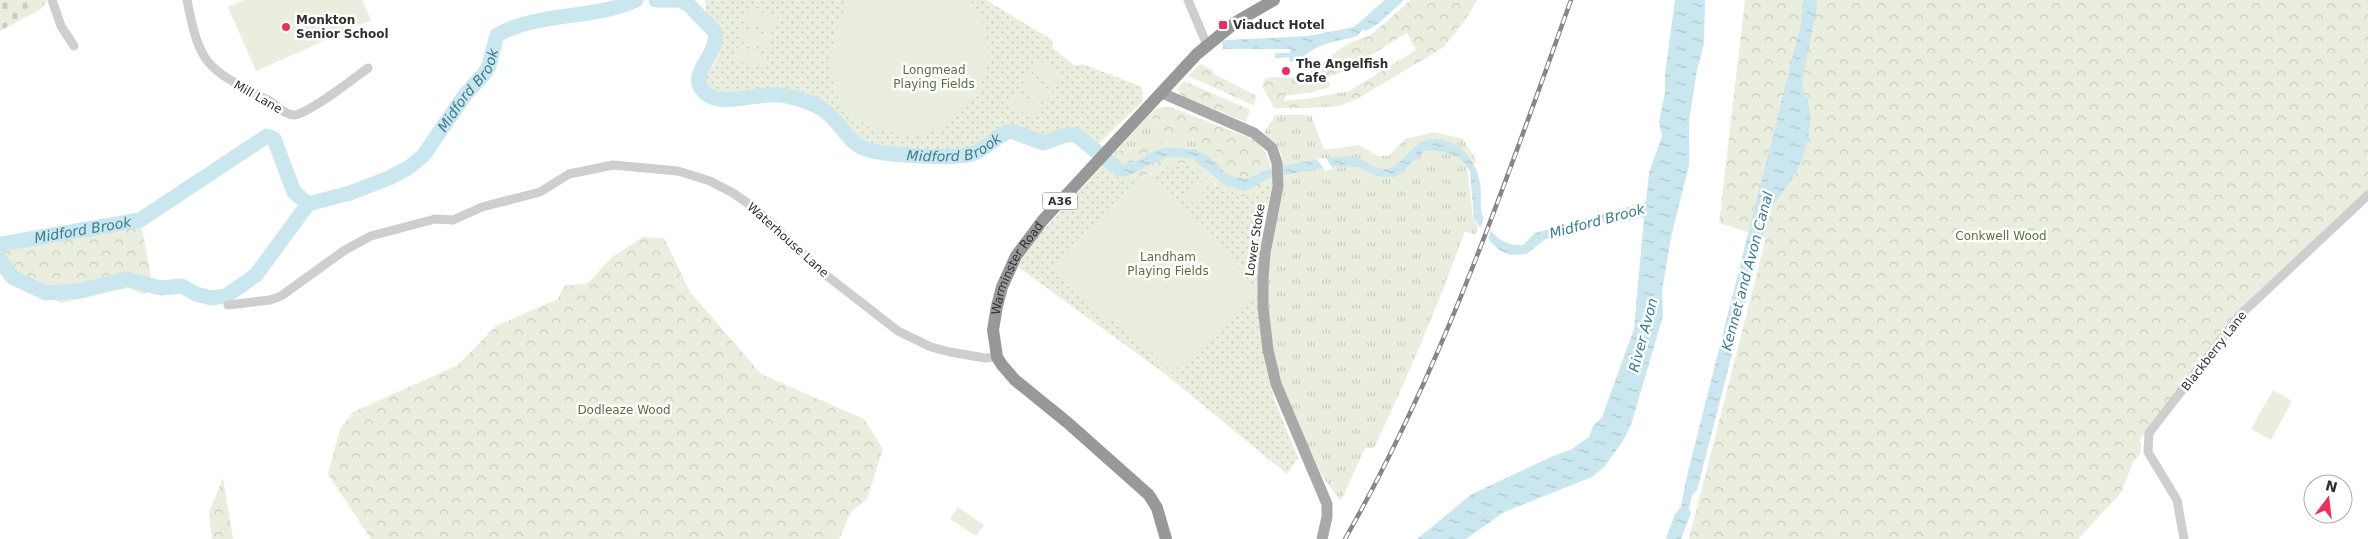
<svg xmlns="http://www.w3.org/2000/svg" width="2368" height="539" viewBox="0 0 2368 539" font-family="'DejaVu Sans',sans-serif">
<defs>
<pattern id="grass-tufts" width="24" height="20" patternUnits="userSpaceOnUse" patternTransform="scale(1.25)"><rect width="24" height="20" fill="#e9eede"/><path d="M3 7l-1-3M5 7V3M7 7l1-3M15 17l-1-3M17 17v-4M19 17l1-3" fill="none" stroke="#c8cdbf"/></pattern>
<pattern id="forest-crowns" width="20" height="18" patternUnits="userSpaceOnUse" patternTransform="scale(1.25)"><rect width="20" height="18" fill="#e9eede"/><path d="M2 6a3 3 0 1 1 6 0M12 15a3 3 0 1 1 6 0" fill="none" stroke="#c8cdbf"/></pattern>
<pattern id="cemetery-stones" width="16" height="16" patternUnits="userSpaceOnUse" patternTransform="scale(1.25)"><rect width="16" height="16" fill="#e9eede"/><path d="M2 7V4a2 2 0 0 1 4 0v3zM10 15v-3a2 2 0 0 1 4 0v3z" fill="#c8cdbf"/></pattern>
<pattern id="park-dots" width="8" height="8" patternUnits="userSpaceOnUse" patternTransform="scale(1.25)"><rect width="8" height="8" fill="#e9eede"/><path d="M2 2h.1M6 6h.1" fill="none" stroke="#c8cdbf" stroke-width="1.8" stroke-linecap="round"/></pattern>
<pattern id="water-ripples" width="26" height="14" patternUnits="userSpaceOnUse" patternTransform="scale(1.25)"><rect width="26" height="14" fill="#cae6ee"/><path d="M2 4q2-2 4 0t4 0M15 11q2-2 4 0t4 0" fill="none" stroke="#aec6cd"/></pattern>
</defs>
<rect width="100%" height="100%" fill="#fff"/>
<!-- grass -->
<g fill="url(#grass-tufts)">
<path d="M1352 42 1317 74 1319 77 1327 79 1330 87 1313 92 1285 96 1276 77C1316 82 1320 58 1352 42Z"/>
<polygon points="1349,91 1339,106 1308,108 1306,99"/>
<polygon points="1150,114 1158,129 1206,145 1223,156 1165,142 1116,151"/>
<path d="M1275 115H1311L1324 150 1359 145 1378 156H1389L1405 139 1434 132 1463 139 1477 162 1467 167 1473 217 1478 227 1475 235 1465 231C1438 305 1408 377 1374 448H1365L1341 501C1301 454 1270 369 1267 308 1266 292 1267 274 1268 258 1270 234 1289 173 1281 153 1278 146 1268 138 1264 133Z"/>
</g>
<!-- forest -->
<g fill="url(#forest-crowns)">
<path d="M1411 0H1477L1466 19 1444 47 1357 99 1339 106 1349 91 1416 50 1407 33C1387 43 1340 81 1319 77L1317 74 1342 50 1352 42 1372 34Z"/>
<polygon points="1745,0 2368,0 2368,192 2239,313 2140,439 2141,453 2133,462 2121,493 2078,539 1689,539 1766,238 1719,223"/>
<polygon points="1201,64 1214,71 1212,73 1257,96 1253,105 1188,76"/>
<polygon points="1276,77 1285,96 1284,101 1306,99 1308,108 1274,108 1262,86 1266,78"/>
<polygon points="1184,81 1250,110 1246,122 1182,96 1177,89"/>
<path d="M1170 107 1255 140C1269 153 1270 164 1273 182 1265 185 1257 193 1249 195 1223 204 1203 163 1179 163 1174 163 1169 166 1164 168 1137 179 1127 186 1101 167L1116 151 1165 142 1222 155 1206 145 1158 129 1150 114 1157 108Z"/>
<polygon points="140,220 151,275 146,295 128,288 61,303 32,290 0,252 0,244"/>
<polygon points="643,237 664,238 690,292 761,374 864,419 883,449 867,499 851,512 839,539 371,539 328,474 340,429 353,412 458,365 496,326 558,299 564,286 588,283 612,257"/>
<polygon points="223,478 233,539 212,539 209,513"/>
</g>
<!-- cemetery -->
<polygon fill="url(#cemetery-stones)" points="0,0 47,0 41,9 0,31"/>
<!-- park -->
<g fill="url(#park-dots)">
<path d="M705 0H986L1052 40 1053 48 1075 66 1083 64 1142 87 1143 101 1098 144 1083 132 1072 129 1042 138 1003 127C990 136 986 146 970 153 961 157 881 150 865 150 838 119 821 93 776 91 760 91 708 103 706 81 705 71 712 69 716 62 721 53 720 41 721 32L713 20 706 14Z"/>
<path d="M1177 163 1195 166 1215 185 1241 196 1250 195 1273 182 1262 229 1257 288 1266 367 1274 399 1298 458 1287 474 1164 373 1018 267 1029 246 1101 167C1131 189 1146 175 1177 163Z"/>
</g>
<!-- garden -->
<g fill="#e9eede">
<polygon points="244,0 362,0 371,20 256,71 228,7"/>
<path d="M850 0H969C984 13 988 37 988 56 988 74 978 93 966 106 958 115 947 126 936 130 910 139 862 131 845 108 821 76 832 31 850 0Z"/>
<polygon points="748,9 778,17 774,31 744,23"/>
<polygon points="743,28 772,36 769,49 739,41"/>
<polygon points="738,47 767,55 764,68 734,60"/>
<polygon points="1036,58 1062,74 1055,86 1029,70"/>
<polygon points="1027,76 1053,92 1045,103 1020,88"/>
<polygon points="1017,92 1042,108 1035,120 1009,104"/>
<polygon points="1149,174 1184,211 1192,214 1227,251 1239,269 1239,276 1257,295 1172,373 1149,349 1134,342 1111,318 1107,321 1053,264"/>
<polygon points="1195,178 1207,184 1197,205 1185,199"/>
<polygon points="2273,390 2292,401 2271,440 2251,429"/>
<polygon points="958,507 984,525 976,536 950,519"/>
</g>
<!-- water -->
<g fill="url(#water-ripples)">
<path d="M1385 0H1404L1379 23 1366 31 1362 30 1357 36C1344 40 1327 42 1314 49 1304 54 1303 61 1290 62L1289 57 1275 58V53H1289L1291 50 1289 49H1223L1222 41 1227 40 1308 36 1354 27Z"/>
<path d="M1675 0H1705L1704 44 1697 70 1689 121V165L1671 237 1662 291 1663 316 1631 425 1623 441 1604 467 1592 477 1504 512 1466 539H1417L1472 494 1553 456 1572 449 1589 437 1593 426 1602 417 1634 329 1644 217 1627 221 1603 222 1568 237 1546 239 1526 254 1510 255 1499 250 1491 242 1474 219 1470 171C1461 154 1442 150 1425 151L1396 177 1377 176 1358 167 1336 166 1271 177 1245 191 1225 185 1192 158 1166 157 1127 176H1118L1099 161 1105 154C1131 178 1141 151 1166 148 1181 147 1202 150 1213 160 1224 170 1223 175 1240 178 1248 180 1257 174 1265 171 1290 163 1320 159 1347 156 1363 155 1370 169 1385 169 1401 170 1412 140 1431 139 1458 138 1476 159 1480 183 1482 192 1480 201 1481 209 1484 229 1503 248 1523 245L1535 233 1646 202 1649 173 1662 136 1659 122 1665 92V74Z"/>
<path d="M1803 0H1816L1817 7 1802 81C1802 93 1806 93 1808 102 1815 124 1805 157 1794 176 1785 190 1772 203 1767 218L1697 490 1692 495 1689 509 1691 513 1681 539H1666L1675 514 1681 507 1686 480 1801 24Z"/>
</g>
<!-- pier -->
<g fill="#fff">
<polygon points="1326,158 1333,169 1325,171 1317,159"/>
<polygon points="1485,215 1492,228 1487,242 1479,231"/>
</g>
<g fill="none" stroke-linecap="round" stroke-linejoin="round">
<!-- river -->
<g stroke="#cae6ee" stroke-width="15">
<polyline points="656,0 677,0"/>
<path id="s1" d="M680 0 689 5 715 32C719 54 690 72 701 88 717 113 760 89 787 96 799 99 815 103 825 111 838 121 846 137 859 146 874 156 954 159 972 154 987 149 996 135 1011 131L1043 143 1066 135H1076L1113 165"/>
<path id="s2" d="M0 244 140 220 267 136 274 139 294 192 308 204"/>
<path id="s3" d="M0 260 12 277 46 293 80 291 126 279 161 288 182 286 196 294 211 298 226 296 256 275 308 204 350 193 389 178 408 168 423 156 465 95 484 74 489 66 497 35C540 11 593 20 636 0"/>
</g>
<!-- minor -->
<g stroke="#cecece" stroke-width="9">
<polyline points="52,0 61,26 74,46"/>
<path d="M187 0C200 68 208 69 268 100 276 104 284 115 294 115 309 114 354 78 368 68"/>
<polyline points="1188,0 1207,45"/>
<polyline points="228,305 270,300 281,296 345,250 371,236 435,219 453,220 482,207 540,192 569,174 613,165 678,171 710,181 733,193 756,209 822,272 898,331 931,347 950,352 985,358 997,357"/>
<polyline points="2184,539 2177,500 2148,452 2149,433 2240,315 2368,195"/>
</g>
<!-- major -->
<polyline stroke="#a9a9a9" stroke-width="11" points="1162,93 1254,133 1272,148 1277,163 1278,186 1265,253 1263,279 1263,307 1268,350 1276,384 1327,504 1327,517 1322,539"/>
<!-- highway -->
<path stroke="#989898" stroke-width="12" id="s4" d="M1166 539 1157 508 1149 495 1068 423 1015 380 1002 365 997 357 995 343 993 330 997 306 1002 287 1016 256 1043 220 1197 54 1236 22 1274 0"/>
<!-- rail casing -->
<g stroke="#868686" stroke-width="4.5">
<path id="rail" d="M1345 539C1442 369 1505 184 1571 0"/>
</g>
<!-- rail -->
<use href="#rail" stroke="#fff" stroke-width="2.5" stroke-dasharray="8" stroke-linecap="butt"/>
</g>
<!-- markers -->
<g fill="#ed2e5c" stroke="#fff" stroke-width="2">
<rect x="1218" y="20" width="10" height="10" rx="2.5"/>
<circle cx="286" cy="27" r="5"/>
<circle cx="1286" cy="71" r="5"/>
</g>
<g text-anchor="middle" stroke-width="5" stroke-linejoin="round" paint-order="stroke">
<!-- shield labels -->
<rect fill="#fff" stroke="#6f6f6f" stroke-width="1" x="1042.5" y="192.5" width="35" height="17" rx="4"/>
<g font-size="11" font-weight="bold" fill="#313131">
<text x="1060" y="205">A36</text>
</g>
<!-- poi labels -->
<g font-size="12" font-weight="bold" fill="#313131" stroke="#fff" text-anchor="start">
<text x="296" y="24">Monkton<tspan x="296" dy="14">Senior School</tspan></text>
<text x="1233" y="29">Viaduct Hotel</text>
<text x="1296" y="68">The Angelfish<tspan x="1296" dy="14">Cafe</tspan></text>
</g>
<!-- park labels -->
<g font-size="12" fill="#5c6f3b" stroke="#fff">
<text x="934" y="74">Longmead<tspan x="934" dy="14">Playing Fields</tspan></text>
<text x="2001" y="240">Conkwell Wood</text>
<text x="1168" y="261">Landham<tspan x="1168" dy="14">Playing Fields</tspan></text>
<text x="624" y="414">Dodleaze Wood</text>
</g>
<!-- street labels -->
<g font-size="12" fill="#313131" stroke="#fff">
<text transform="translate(258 97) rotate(30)" y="4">Mill Lane</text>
<text transform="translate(788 240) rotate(42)" y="4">Waterhouse Lane</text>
<text transform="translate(1255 240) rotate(-81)" y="4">Lower Stoke</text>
<text dy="4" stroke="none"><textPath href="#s4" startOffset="348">Warminster Road</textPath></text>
<text transform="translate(2214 351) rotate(-52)" y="4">Blackberry Lane</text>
</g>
<!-- water labels -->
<g font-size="14" font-style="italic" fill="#387d90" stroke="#fff">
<text dy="5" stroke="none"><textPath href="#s3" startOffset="575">Midford Brook</textPath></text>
<text dy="5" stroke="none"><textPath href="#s1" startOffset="386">Midford Brook</textPath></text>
<text transform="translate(1597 221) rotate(-15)" y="5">Midford Brook</text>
<text dy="5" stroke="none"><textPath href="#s2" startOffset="84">Midford Brook</textPath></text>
<text transform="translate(1747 271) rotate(-75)" y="5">Kennet and Avon Canal</text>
<text transform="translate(1643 335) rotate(-75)" y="5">River Avon</text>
</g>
</g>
<!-- north arrow -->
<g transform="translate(2328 499) rotate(15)"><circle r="24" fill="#ffffff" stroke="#adadad"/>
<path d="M0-4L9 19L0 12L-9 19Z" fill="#ed2e5c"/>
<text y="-8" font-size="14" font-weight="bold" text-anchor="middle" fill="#313131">N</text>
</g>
</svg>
